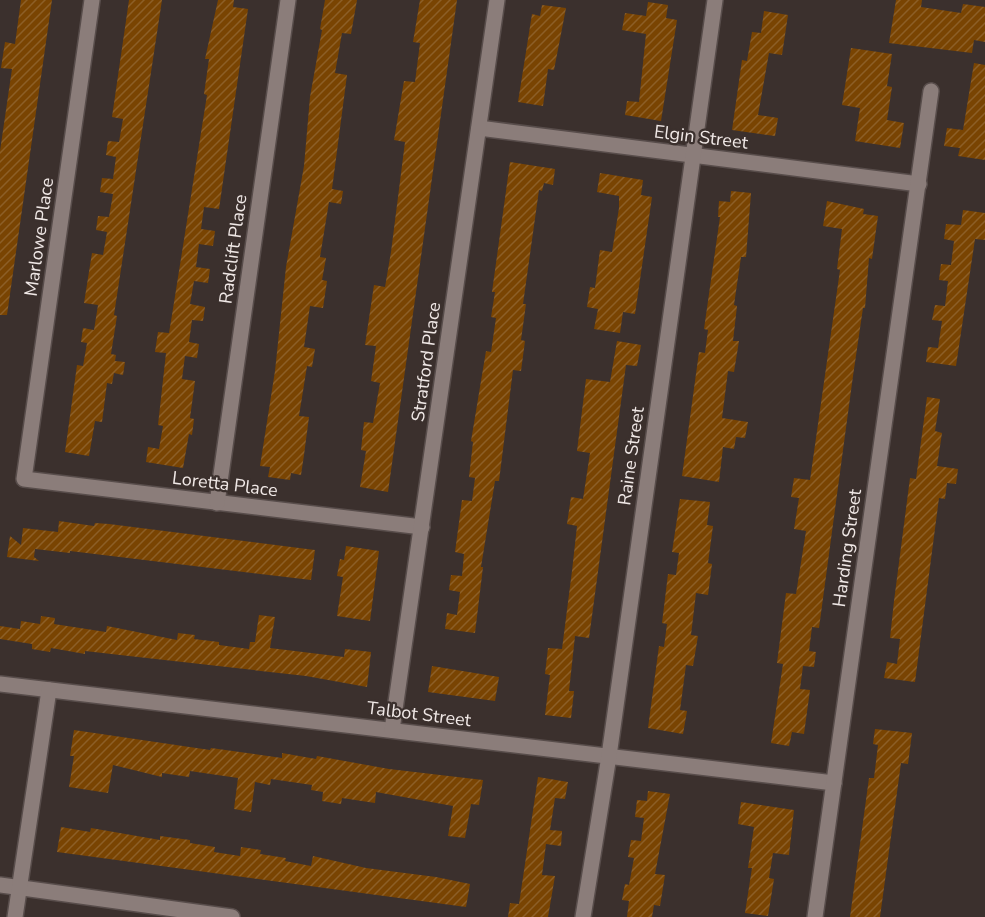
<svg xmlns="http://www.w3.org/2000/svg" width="985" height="917" viewBox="0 0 985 917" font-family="'Nunito Sans',sans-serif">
<defs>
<pattern id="building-hatch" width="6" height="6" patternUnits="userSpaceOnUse" patternTransform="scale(1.5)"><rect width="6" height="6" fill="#794402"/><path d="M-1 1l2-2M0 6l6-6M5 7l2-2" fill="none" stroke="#8c5f27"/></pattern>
</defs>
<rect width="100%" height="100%" fill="#3b302d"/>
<!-- building -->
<g fill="url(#building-hatch)">
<polygon points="21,0 52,0 7,315 0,315 0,151 12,69 1,68 5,42 15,44"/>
<polygon points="129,0 162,0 114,315 117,316 111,354 116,355 115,361 125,362 123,375 114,373 112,384 107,383 102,422 95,421 89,456 65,452 77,365 83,366 87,343 81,342 83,328 94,330 98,305 84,303 92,253 103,255 107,232 96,230 98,216 109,217 113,194 100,192 102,178 113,179 116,157 106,155 108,141 119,142 123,119 112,117"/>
<polygon points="218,0 234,0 233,7 248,9 219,209 204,207 201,229 215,231 213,246 199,244 196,267 210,269 208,283 194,281 190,304 205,307 203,321 192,320 189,342 199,344 197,358 185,356 182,379 195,381 190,418 194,419 192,435 189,434 183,468 146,462 148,447 159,449 163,426 158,425 166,353 155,352 158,332 169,333 172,315 207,95 204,94 209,59 205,59"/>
<polygon points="325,0 357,0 351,34 342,33 335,73 347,75 332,189 343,191 341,204 329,202 320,257 326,258 322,280 327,281 323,308 310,306 304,347 315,349 312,367 307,366 299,416 309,417 304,455 301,475 291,473 290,480 268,477 270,467 260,466 275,371 286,267 304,166 310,97 322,30 320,29"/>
<polygon points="420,0 457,0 388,492 360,487 366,451 361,450 364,422 373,423 380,383 371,381 376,346 365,345 374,285 385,287 391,252 405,142 394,140 404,81 415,82 420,43 413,42"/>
<polygon points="896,0 922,0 921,7 961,13 963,4 985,7 985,42 974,40 972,53 889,43"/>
<polygon points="648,2 668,5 666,18 677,20 661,121 625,115 627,101 639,102 646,34 622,30 625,13 646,16"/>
<polygon points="542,5 566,8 554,70 548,69 543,106 518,102 532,14 540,16"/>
<polygon points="764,11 788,15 782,55 769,53 758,115 778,118 775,136 732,130 742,60 747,61 752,32 761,33"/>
<polygon points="851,48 892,54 887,86 892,87 887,120 904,123 900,148 855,141 860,108 842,105"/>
<polygon points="974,63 985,65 985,160 958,156 960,148 944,146 947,128 963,130"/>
<polygon points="510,162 555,169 553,185 544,183 542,191 539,190 523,304 526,304 521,340 525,341 521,371 513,370 499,481 495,481 481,567 483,567 475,633 445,629 447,613 457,615 460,592 449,590 451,575 462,576 464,554 455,552 462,500 472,501 475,478 469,477 473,442 471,441 486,351 491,352 496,318 491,317 495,292 492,292"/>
<polygon points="600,173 643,180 641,195 652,197 635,314 623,312 620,333 594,329 598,309 587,307 590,287 595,288 600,250 612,252 619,208 619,196 597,192"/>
<polygon points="731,191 751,193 746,257 741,257 734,305 737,306 733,341 739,341 734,372 728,371 722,418 748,422 745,438 736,437 734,449 723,447 719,482 682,476 699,352 705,353 708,330 704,329 720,217 718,217 719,201 730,202"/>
<polygon points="827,201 864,209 863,214 878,216 872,259 869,258 865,308 863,308 853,376 819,628 812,627 809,651 816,652 814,667 803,666 800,689 810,690 804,734 792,732 789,746 771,743 783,664 777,663 786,593 796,594 806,531 794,529 799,498 791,497 794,478 810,480 840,270 837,269 842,229 823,226"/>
<polygon points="963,210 985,213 985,240 975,239 956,366 926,362 928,347 938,348 942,321 932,320 935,305 945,306 948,281 939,280 941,264 951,265 954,241 944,239 946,224 961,225"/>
<polygon points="617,341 641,345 637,366 626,365 589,638 575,636 569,691 574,691 571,718 545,715 550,675 545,674 548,648 562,649 572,571 577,526 567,524 571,497 583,499 590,453 577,451 586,379 610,382"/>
<polygon points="927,397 940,399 935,431 942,433 937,466 958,469 956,484 947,483 945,499 939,498 915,682 884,678 887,662 897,664 900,639 890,638 894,601 910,478 916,479"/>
<polygon points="680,499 710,502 707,525 713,526 708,563 712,564 708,595 696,593 691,635 698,636 693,666 686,665 680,710 687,711 683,734 648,728 659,646 664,647 667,624 662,623 668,574 676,575 679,553 672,552"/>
<polygon points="59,521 94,526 95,523 109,524 315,550 311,580 70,551 70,553 35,549 34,557 39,561 7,557 10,536 21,545 23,528 58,532"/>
<polygon points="346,546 379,551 370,621 337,616 343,577 337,576 340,559 344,560"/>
<polygon points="259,615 275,617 270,648 344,657 345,649 371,652 367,687 306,676 120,655 85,651 85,654 51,648 50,652 32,649 32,644 0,639 0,626 20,629 21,621 40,624 41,616 55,618 54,624 106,632 107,626 177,640 178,633 195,635 194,639 219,642 219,645 249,649 250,642 255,642"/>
<polygon points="432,666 499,677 495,701 428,692"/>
<polygon points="875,729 912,733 908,764 901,763 880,917 850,917 869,778 874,778 878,745 873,744"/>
<polygon points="74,730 210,750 211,748 282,758 282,753 316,759 317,756 389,769 483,780 479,805 471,804 465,838 448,836 453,806 376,792 375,803 342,798 341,804 322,801 323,792 311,790 312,785 271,779 270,785 255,782 251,812 234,809 238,778 190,771 189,777 162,773 162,777 113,765 108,793 69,787 74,756 70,756"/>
<polygon points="538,777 568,782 565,799 555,798 550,830 562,831 561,846 546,844 542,875 555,876 548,917 508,917 510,903 519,904"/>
<polygon points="648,791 670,794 655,874 665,875 660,906 654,905 652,917 627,917 629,901 622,900 625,884 629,885 634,858 628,857 631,840 641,841 644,818 635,817 637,800 647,801"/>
<polygon points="741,802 794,810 789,855 773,853 769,878 774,879 768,916 745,913 752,868 748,868 754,827 738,824"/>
<polygon points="61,827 90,832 91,828 160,840 160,836 190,840 190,843 215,847 214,852 240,856 241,847 261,850 260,854 286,858 285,861 311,866 313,856 366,868 436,877 470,884 466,907 57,852"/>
</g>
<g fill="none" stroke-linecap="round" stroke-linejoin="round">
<!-- minor casing -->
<g stroke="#584d4b" stroke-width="18">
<g id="minor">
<polyline points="92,0 24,479 422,527"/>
<polyline points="479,128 919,184"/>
<polyline points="217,503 288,0"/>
<polyline points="0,684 834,783"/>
<polyline points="392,730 497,0"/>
<polyline points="0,885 232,917"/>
<polyline points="15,917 49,690"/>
<polyline points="583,917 609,756 715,0"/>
<polyline points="815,917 931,91"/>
</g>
</g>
<!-- minor -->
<use href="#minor" stroke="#8b7d7a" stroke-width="15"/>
</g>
<g text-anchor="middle" stroke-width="4.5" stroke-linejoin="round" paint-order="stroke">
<!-- street labels -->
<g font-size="18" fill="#f0e8e6" stroke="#3b302d">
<text transform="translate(701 137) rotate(7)" y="6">Elgin Street</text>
<text transform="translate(39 237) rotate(-82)" y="6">Marlowe Place</text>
<text transform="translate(233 249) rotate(-82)" y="6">Radclift Place</text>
<text transform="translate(426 362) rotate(-82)" y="6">Stratford Place</text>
<text transform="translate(631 456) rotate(-82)" y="6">Raine Street</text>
<text transform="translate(225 484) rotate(7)" y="6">Loretta Place</text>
<text transform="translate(847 548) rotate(-82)" y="6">Harding Street</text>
<text transform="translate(419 714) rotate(7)" y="6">Talbot Street</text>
</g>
</g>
</svg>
